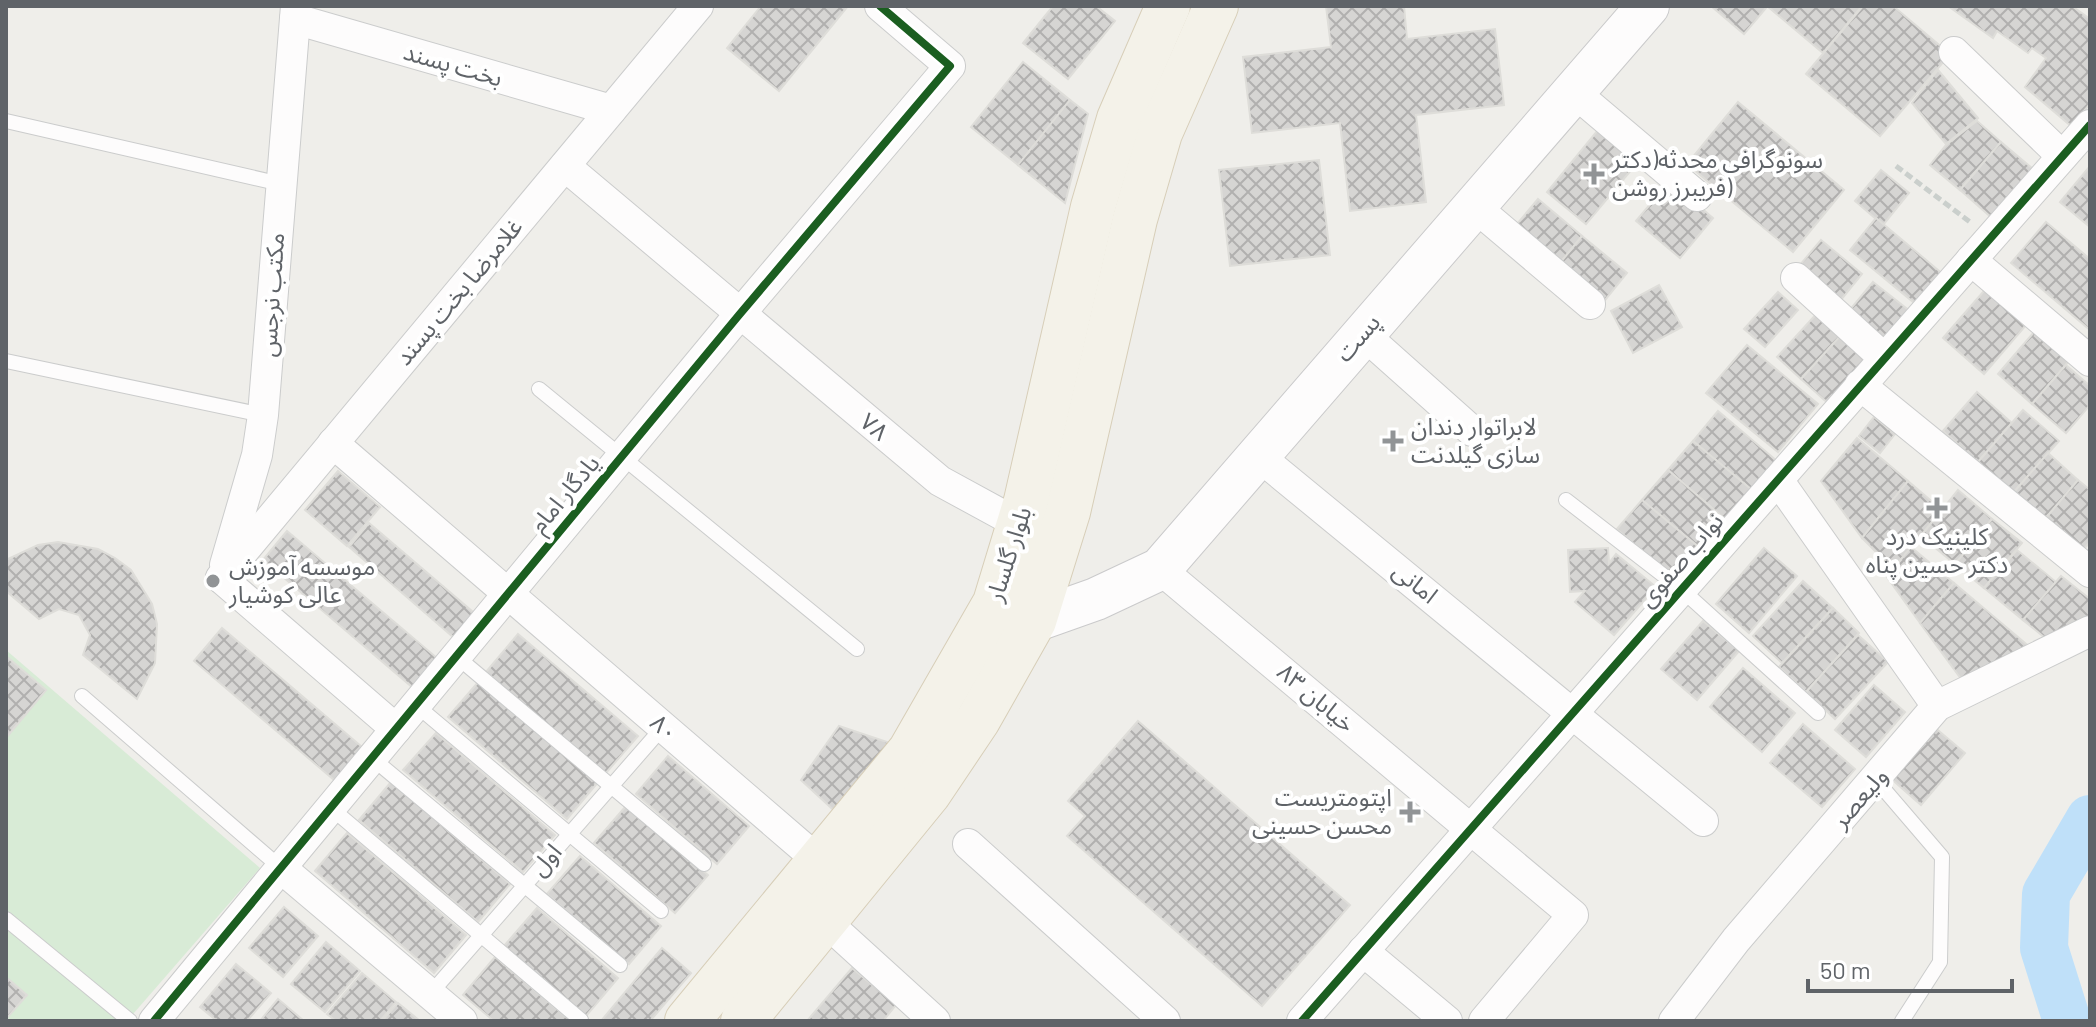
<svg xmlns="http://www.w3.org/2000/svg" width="2096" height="1027" viewBox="0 0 2096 1027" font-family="Barlow,'Noto Sans Arabic',sans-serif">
<defs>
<pattern id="building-cross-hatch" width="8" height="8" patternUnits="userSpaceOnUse" patternTransform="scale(2)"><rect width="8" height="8" fill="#d6d5d3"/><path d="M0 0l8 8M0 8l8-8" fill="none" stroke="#b1b0af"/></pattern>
</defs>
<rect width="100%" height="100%" fill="#efeeea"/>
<!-- grass -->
<polygon fill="#d8ebd6" points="6,650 260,868 127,1021 6,1021"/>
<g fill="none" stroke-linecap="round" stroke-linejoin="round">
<!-- river -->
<polyline stroke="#bfe0f9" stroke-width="48" points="2067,1021 2044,948 2046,894 2090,819"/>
</g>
<!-- building -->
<g fill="url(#building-cross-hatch)" stroke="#deddd9" stroke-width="2">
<polygon points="761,6 848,6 779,91 727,48"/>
<polygon points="1053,6 1096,6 1115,21 1068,79 1023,43"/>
<polygon points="1326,6 1404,6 1407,39 1495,29 1504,105 1416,115 1426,202 1350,211 1340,123 1252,133 1243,57 1331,47"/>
<polygon points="1711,6 1763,6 1766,8 1744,34"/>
<polygon points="1767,6 1862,6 1823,53"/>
<polygon points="1863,6 1893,6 1950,54 1880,136 1806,74"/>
<polygon points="1948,6 2072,6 2090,19 2090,104 2071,126 2025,87 2046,58 2032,48 2028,53 1997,31 1993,38"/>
<polygon points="1023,62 1070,100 1018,165 971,127"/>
<polygon points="1938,70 1978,118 1946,144 1912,103"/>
<polygon points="1070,100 1088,114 1065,203 1018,165"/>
<polygon points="1738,102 1844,190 1793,252 1687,164"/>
<polygon points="1977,121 2001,142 1960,190 1930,165 1946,145"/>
<polygon points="1603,124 1642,157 1586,224 1547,192"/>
<polygon points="2001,142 2033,169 1992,218 1960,190"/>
<polygon points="1319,160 1330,255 1230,266 1219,170"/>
<polygon points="2090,166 2090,227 2060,202"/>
<polygon points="1881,170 1909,193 1883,225 1855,201"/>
<polygon points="1670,181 1713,218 1680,258 1636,221"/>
<polygon points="1538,199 1582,236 1556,268 1511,231"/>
<polygon points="1876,218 1944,275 1918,306 1850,250"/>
<polygon points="2046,222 2090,259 2090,330 2011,263"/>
<polygon points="1582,236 1627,273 1601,305 1556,268"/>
<polygon points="1821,240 1862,274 1836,306 1794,272"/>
<polygon points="1873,282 1911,312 1886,343 1848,312"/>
<polygon points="1991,283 2032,318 1984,374 1943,338"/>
<polygon points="1659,285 1682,327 1633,353 1611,311"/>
<polygon points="1778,292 1798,310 1765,347 1744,329"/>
<polygon points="1820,310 1844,332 1801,379 1777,357"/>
<polygon points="2041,324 2075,354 2032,404 1998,374"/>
<polygon points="1844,332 1873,358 1830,405 1801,379"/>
<polygon points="1747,345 1818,404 1778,452 1706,393"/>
<polygon points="2066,365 2090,386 2090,405 2066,433 2032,404"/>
<polygon points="1977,392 2012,423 1978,462 1943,431"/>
<polygon points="2023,410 2059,441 2014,492 1978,462"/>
<polygon points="1718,411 1777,461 1752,490 1693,441"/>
<polygon points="1874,417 1895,434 1880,453 1859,436"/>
<polygon points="1857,438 1908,481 1862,538 1821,481"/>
<polygon points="1693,441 1752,490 1726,520 1668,470"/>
<polygon points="2048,453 2078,480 2045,519 2014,492"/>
<polygon points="1668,470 1726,520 1701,549 1642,500"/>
<polygon points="338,471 380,507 347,546 305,510"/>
<polygon points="2078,480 2090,490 2090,542 2082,551 2045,519"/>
<polygon points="1908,481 1942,510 1893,569 1862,538"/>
<polygon points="1958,490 1992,519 1955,564 1921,536"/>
<polygon points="1642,500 1701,549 1676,580 1617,529"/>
<polygon points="1992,519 2022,543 1984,588 1955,564"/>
<polygon points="369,523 480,618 460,643 349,547"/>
<polygon points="287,531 444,664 419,693 263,560"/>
<polygon points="58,542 98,549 115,558 131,570 152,604 157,624 155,663 137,699 83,655 90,635 79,615 59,609 39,619 6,591 6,560 38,545"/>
<polygon points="1911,547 1954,583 1920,623 1887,577"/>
<polygon points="1608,548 1609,563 1616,554 1656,587 1614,635 1575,602 1585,591 1570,592 1568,550"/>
<polygon points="1764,548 1797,576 1749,633 1716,604"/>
<polygon points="2017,550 2056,582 2023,620 1984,588"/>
<polygon points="2061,576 2090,599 2090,617 2050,642 2023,620"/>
<polygon points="1803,581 1833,608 1782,663 1753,636"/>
<polygon points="1954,583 2037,653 1967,687 1920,623"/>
<polygon points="1833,608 1859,633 1806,692 1779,667"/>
<polygon points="1703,621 1739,651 1697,700 1661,669"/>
<polygon points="222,628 368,752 340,785 194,661"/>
<polygon points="518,634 638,736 605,774 486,672"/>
<polygon points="1858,635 1888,662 1835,719 1806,692"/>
<polygon points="6,656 46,690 6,738"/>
<polygon points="1743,668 1795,713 1762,752 1710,707"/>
<polygon points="480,680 599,781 567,819 448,717"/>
<polygon points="1874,685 1905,712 1866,757 1835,730"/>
<polygon points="1138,721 1350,905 1262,1006 1067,836 1085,816 1068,801"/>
<polygon points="1803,724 1855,769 1822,807 1770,763"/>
<polygon points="839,726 896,745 840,816 801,780"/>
<polygon points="1933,726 1965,753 1921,805 1889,777"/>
<polygon points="436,733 555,835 523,872 403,770"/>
<polygon points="668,756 749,826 717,864 636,794"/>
<polygon points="391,782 510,884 478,922 359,820"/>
<polygon points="626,806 708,875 675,913 594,843"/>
<polygon points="347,833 466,935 434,973 315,871"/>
<polygon points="580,856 661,926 629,964 547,894"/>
<polygon points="284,907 318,936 283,977 249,948"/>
<polygon points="537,908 618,978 586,1016 504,946"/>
<polygon points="326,942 360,971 325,1012 291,984"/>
<polygon points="662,948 691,973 650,1021 601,1021"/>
<polygon points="495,957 571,1021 494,1021 463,995"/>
<polygon points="236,964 271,993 247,1021 217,1021 200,1007"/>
<polygon points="852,968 896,1005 883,1021 807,1021"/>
<polygon points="362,973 396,1002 380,1021 336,1021 327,1014"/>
<polygon points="6,977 27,995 6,1019"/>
<polygon points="278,999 304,1021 260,1021"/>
<polygon points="398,1003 420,1021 382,1021"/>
</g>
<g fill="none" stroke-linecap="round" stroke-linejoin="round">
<!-- lane casing -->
<g stroke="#cbcccc" stroke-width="16">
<g id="lane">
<polyline points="6,121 281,184"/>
<polyline points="6,361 263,415"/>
<polyline points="539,389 857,649"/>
<polyline points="1566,500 1681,589 1818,713"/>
<polyline points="456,656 704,864"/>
<polyline points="82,696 281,868"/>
<polyline points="416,705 661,911"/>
<polyline points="372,758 620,965"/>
<polyline points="1876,780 1942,857 1940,962 1902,1021"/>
<polyline points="331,808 581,1020"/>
<polyline points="6,919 130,1021"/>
<polyline points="430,994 663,727"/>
</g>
</g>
<!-- street casing -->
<g stroke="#cbcccc" stroke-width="32">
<g id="street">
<polyline points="295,19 611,110"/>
<polyline points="1954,52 2062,156"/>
<polyline points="1574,92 1697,196"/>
<polyline points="565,166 940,481 1019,524"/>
<polyline points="1474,206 1590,304"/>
<polyline points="1971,260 2090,361"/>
<polyline points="1796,278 1884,358"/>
<polyline points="1362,333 1472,431"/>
<polyline points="1860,385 2090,572"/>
<polyline points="333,443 820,862"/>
<polyline points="1256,454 1703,821"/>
<polyline points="1778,480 1937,706"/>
<polyline points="225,565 257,455 263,415 296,6"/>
<polyline points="1160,569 1573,915 1484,1021"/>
<polyline points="221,578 698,6"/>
<polyline points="221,578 396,729"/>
<polyline points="968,844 1165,1021"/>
<polyline points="281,868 462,1021"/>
<polyline points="826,922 935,1021"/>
<polyline points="1363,951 1447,1021"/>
<polyline points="154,1021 739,315 950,66 880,6"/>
<polyline points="1302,1021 2090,125"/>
<polyline points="1674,1021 1736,940 1937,706 2090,631"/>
</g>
</g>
<!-- secondary casing -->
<g stroke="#cacacb" stroke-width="44">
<polyline id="secondary" points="1034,621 1096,599 1160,569 1648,6"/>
</g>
<!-- primary casing -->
<g stroke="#d7ceb8" stroke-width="46">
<g id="primary">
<polyline points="687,1021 910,751 995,603 1026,501 1093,207 1119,119 1168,6"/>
<polyline points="743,1021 929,793 978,720 1034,621 1068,512 1135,219 1160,133 1216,6"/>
</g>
</g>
<!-- path -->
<polyline stroke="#cacfcc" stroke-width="5" stroke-dasharray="8 4" stroke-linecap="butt" points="1896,166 1970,222"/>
<!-- lane -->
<use href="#lane" stroke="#fdfcfc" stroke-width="14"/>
<!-- street -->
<use href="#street" stroke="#fdfcfc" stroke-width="30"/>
<!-- secondary -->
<use href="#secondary" stroke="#fdfcfc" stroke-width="42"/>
<!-- primary -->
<use href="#primary" stroke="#f4f2e9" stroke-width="44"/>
<!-- cycleway casing -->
<g stroke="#fff" stroke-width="13">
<g id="cycleway">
<polyline points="154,1021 739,315 950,66 880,6"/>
<polyline points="1302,1021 2090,125"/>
</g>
</g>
<!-- cycleway -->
<use href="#cycleway" stroke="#1b5e20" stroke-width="8"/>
</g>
<!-- markers -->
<g fill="#919496" stroke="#fff" stroke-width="3">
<path d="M1590 162h8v8h8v8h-8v8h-8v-8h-8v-8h8z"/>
<path d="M1389 429h8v8h8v8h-8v8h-8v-8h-8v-8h8z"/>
<path d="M1933 496h8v8h8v8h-8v8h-8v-8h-8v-8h8z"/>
<circle cx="213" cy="581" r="8"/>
<path d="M1406 800h8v8h8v8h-8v8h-8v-8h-8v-8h8z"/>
</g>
<g text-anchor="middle" stroke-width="8" stroke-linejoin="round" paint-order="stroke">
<!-- street labels -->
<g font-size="24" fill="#5f6368" stroke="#fff">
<text transform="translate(453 65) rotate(16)" y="8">بخت پسند</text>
<text transform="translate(459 292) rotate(-50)" y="8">غلامرضا بخت پسند</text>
<text transform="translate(272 295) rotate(-86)" y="8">مکتب نرجس</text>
<text transform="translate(1358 338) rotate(-49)" y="8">پست</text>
<text transform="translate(874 427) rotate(39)" y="8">۷۸</text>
<text transform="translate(565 494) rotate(-50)" y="8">یادگار امام</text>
<text transform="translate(1009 554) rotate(-72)" y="8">بلوار گلسار</text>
<text transform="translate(1681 560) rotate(-49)" y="8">نواب صفوی</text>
<text transform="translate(1415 583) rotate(39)" y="8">امانی</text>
<text transform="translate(1316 698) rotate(40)" y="8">خیابان ۸۳</text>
<text transform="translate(664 728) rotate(41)" y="8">۸۰</text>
<text transform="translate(1860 798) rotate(-49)" y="8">ولیعصر</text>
<text transform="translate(546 860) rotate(-49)" y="8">اول</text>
</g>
<!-- poi labels -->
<g font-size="24" fill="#5f6368" stroke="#fff" text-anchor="start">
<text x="1612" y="168">سونوگرافی محدثه(دکتر<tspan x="1612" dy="28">فریبرز روشن)</tspan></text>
<text x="1411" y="435">لابراتوار دندان<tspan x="1411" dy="28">سازی گیلدنت</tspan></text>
<text x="1937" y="545" text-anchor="middle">کلینیک درد<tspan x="1937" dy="28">دکتر حسین پناه</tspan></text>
<text x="229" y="575">موسسه آموزش<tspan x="229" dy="28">عالی کوشیار</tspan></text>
<text x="1392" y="806" text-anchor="end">اپتومتریست<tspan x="1392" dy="28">محسن حسینی</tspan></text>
</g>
</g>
<!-- border -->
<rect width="2096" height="1027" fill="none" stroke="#5f6368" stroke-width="16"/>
<!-- scale -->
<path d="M1808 979v12h204v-12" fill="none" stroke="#5f6368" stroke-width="4"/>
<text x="1820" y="979" font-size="24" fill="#5f6368" stroke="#ffffff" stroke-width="6" paint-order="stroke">50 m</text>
</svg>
